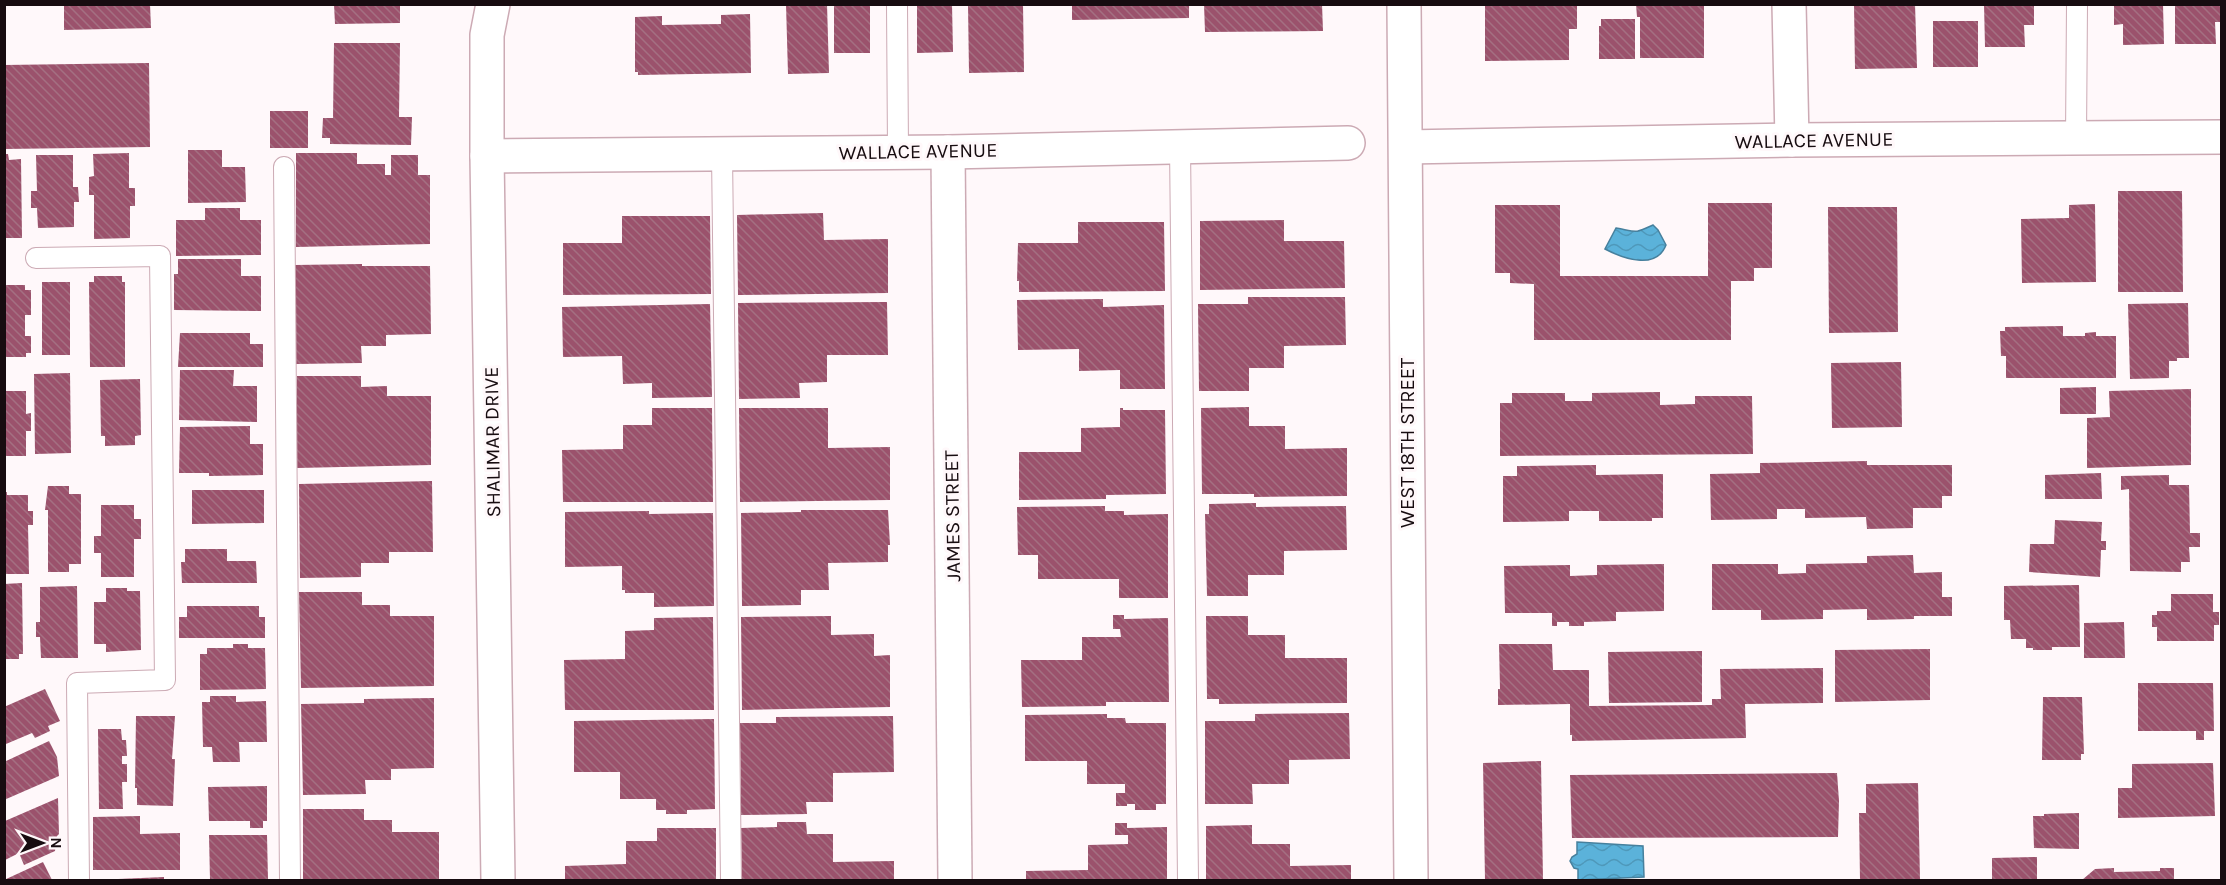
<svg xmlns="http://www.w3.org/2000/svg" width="2226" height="885" viewBox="0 0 2226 885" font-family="Karla,sans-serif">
<defs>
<pattern id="water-waves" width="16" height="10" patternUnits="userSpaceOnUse" patternTransform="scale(1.5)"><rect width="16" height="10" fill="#5bb2da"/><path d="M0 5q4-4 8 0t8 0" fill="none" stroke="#4e98ba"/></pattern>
<pattern id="building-back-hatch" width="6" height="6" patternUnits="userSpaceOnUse" patternTransform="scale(1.5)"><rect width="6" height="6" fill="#9b526c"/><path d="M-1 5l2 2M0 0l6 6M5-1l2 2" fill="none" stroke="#a47082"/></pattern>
</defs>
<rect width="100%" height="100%" fill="#fff8fa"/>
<!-- water -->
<g fill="url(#water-waves)" stroke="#47809d" stroke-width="1.5">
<path d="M1653 225 1658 230 1666 245C1656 271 1622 258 1605 249L1616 228C1638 232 1633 234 1653 225Z"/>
<polygon points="1577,842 1643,846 1644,877 1578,880 1578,869 1574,868 1570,861 1572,857 1577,854"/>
</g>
<!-- building -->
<g fill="url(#building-back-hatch)">
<polygon points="64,4 150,4 151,28 64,30"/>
<polygon points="334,4 400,4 400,23 335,24"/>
<polygon points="786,4 827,4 829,73 788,74"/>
<rect x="834" y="4" width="36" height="49"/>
<polygon points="917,4 952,4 953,52 917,53"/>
<polygon points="968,4 1023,4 1024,72 969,73"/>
<polygon points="1072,4 1189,4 1189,18 1072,20"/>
<polygon points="1204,4 1322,4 1323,31 1205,32"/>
<polygon points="1485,4 1577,4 1577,29 1569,29 1569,60 1485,61"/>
<polygon points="1636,4 1704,4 1704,58 1640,58 1640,17 1637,17"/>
<polygon points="1854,4 1915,4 1917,68 1855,69"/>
<polygon points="1984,4 2034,4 2034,25 2024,25 2025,47 1985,47"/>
<polygon points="2114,4 2163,4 2164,44 2123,45 2123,24 2114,25"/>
<polygon points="2175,4 2222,4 2222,22 2215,22 2216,44 2175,44"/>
<polygon points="750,14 751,73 638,75 638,72 635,72 635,17 662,16 662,25 721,24 721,15"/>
<polygon points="1601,19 1635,19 1635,59 1599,59 1599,26 1601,26"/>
<rect x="1933" y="21" width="45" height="46"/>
<polygon points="334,43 400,43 399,117 412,117 411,145 330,144 330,138 322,138 323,118 333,118"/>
<polygon points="149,63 150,147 4,149 4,65"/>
<rect x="270" y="111" width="38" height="37"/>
<polygon points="188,150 222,150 222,167 245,167 246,202 188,203"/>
<polygon points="129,153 129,188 135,188 135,206 130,206 130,238 94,239 94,195 89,195 89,177 94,176 93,154"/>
<polygon points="296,153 357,153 357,164 385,164 385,175 391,175 391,155 418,155 418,175 430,175 430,244 296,247"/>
<polygon points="4,154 8,154 9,160 21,159 22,238 4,238"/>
<polygon points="36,155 73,155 73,187 78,187 79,202 74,202 74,227 38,228 37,208 31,208 31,191 37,191"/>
<polygon points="2118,191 2182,191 2183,292 2118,292"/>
<polygon points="1708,203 1772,203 1772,268 1754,268 1754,281 1731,281 1731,340 1534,340 1534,284 1510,283 1510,273 1495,273 1495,205 1560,205 1560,276 1708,276"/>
<polygon points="2095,204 2096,282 2022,283 2021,219 2069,218 2069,205"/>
<polygon points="1828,207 1897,207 1898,332 1829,333"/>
<polygon points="205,208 240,208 240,220 261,220 261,255 176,256 176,220 205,220"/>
<polygon points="823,213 824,240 888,239 888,293 738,295 737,215"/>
<polygon points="622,216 710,216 711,294 563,295 563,243 622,243"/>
<polygon points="1284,220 1284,241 1344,241 1345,288 1200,290 1200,221"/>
<polygon points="1078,222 1164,222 1165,291 1019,292 1019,281 1017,281 1018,243 1078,243"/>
<polygon points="178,259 241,259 241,276 261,276 261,311 174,310 174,274 178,274"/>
<polygon points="362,264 362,266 430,266 431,334 386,335 386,346 361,346 362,363 296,364 295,265"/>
<polygon points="94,276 122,276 122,282 125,282 125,367 90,367 89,282 94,282"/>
<rect x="42" y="282" width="28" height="73"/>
<polygon points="4,285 25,285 25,290 31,290 31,315 25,315 25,336 31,336 31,353 26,353 26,357 4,357"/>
<polygon points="1248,297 1345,297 1346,345 1284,346 1284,368 1249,368 1249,391 1199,391 1198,304 1248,304"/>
<polygon points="1103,299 1103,307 1164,305 1165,389 1120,389 1120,370 1079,371 1079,349 1018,350 1017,300"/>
<polygon points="887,302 888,355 827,355 827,382 799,383 800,398 739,399 738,303"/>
<polygon points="2188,303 2189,358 2177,358 2177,361 2169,361 2169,378 2130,379 2128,304"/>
<polygon points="710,304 712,397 652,398 652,383 623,384 622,356 563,357 562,307"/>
<polygon points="2063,326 2063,336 2085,336 2085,333 2096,332 2096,336 2116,336 2116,378 2006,378 2006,356 2001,356 2000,331 2005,331 2005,327"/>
<polygon points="180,333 250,333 250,344 263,344 263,367 178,367"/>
<polygon points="1901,362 1902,427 1832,428 1831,363"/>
<polygon points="180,370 234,370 233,386 257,386 257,422 179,420"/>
<polygon points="70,373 71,453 35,454 34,374"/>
<polygon points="297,376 361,376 361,387 387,386 387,396 431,396 431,465 297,468"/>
<polygon points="140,379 141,435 135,436 135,445 105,446 105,436 101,436 100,380"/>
<polygon points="2096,387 2096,414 2060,414 2060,388"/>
<polygon points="2191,389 2191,465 2087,468 2087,418 2110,417 2109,391"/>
<polygon points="4,391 26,391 26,414 31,413 31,431 26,431 26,456 4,456"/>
<polygon points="1660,392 1660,405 1695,404 1695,396 1752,396 1753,454 1500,456 1500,403 1512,403 1512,393 1565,393 1565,401 1592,401 1592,393"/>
<polygon points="1249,407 1249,426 1285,426 1285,449 1347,448 1347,496 1254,497 1254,494 1202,494 1201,408"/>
<polygon points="652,408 712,408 713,502 563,502 562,450 623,449 623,425 652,425"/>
<polygon points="739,408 828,408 828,448 890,447 890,500 740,502"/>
<polygon points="1120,408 1123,408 1123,410 1165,410 1166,494 1106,495 1106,499 1019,500 1019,452 1081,452 1081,428 1120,427"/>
<polygon points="250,426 250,444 263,444 263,475 209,476 209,473 179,473 180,427"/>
<polygon points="1867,461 1867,465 1952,465 1952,496 1942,496 1942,508 1913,508 1913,528 1867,529 1866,517 1805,518 1805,509 1777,509 1777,519 1711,520 1710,474 1760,473 1760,463"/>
<polygon points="1596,465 1596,475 1663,474 1663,518 1652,518 1652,521 1599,521 1599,511 1569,511 1569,521 1503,522 1503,476 1517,476 1517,466"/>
<polygon points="2101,473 2102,499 2045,499 2045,475"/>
<polygon points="2169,475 2169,485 2189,485 2190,533 2200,533 2200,547 2189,547 2190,562 2181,562 2181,572 2130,571 2129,489 2121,490 2121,476"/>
<polygon points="432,481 433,552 389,552 389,563 361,563 361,577 300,578 299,484"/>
<polygon points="48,486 69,486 69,494 81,494 81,564 69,564 69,572 48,572 48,510 45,510"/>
<polygon points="192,490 264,490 264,523 192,524"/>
<polygon points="4,492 7,492 7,495 28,495 28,511 33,511 33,525 28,525 29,574 4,574"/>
<polygon points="1256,503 1256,507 1346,506 1347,550 1284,551 1284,575 1248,575 1248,596 1207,596 1205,514 1209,514 1209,504"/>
<polygon points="101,505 134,505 134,519 141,519 141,539 134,539 134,577 101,577 101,553 94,553 94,536 101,536"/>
<polygon points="1105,506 1105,511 1124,511 1124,515 1168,514 1168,598 1119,598 1119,579 1038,579 1038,555 1018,555 1017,507"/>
<polygon points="801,510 888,510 890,545 888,545 888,562 828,563 829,590 801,590 801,605 742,606 741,513 801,512"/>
<polygon points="649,511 649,514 713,513 714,606 654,607 654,593 625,593 625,590 622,590 622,566 565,567 565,512"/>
<polygon points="2055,520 2102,522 2101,541 2106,541 2106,550 2101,550 2100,577 2029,572 2030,544 2054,544"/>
<polygon points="185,549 227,549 227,561 256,561 257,583 182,583 181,562 185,562"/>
<polygon points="1913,555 1914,573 1942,572 1942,597 1952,597 1952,616 1914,616 1914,619 1867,620 1867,609 1823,610 1823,619 1761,620 1761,610 1712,610 1712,564 1778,564 1778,574 1806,573 1806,564 1867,563 1867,556"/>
<polygon points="1664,564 1664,611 1616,612 1616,621 1584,622 1584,626 1569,626 1569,622 1557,622 1557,626 1552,626 1552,613 1505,613 1504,566 1570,565 1570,576 1597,575 1597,565"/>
<polygon points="22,583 23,654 19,654 19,659 4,659 4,584"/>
<polygon points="2079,585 2080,647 2052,647 2052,650 2033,650 2033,648 2026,648 2026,639 2011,639 2010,620 2004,620 2004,586"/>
<polygon points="77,586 78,658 41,658 40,637 36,637 36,622 40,622 40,587"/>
<polygon points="106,588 127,588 127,591 140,591 141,650 106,652 106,644 94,644 94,602 106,602"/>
<polygon points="299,592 362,592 362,605 390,605 390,616 434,616 434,686 301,688"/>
<polygon points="2171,594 2213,594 2213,612 2219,612 2219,625 2214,625 2214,641 2157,641 2157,627 2152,627 2152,615 2157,615 2157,611 2171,611"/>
<polygon points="187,606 259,606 259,617 265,617 265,638 179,638 179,617 187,617"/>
<polygon points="1113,615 1124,615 1124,619 1168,618 1169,702 1106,702 1106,706 1022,707 1021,660 1082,660 1082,637 1121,637 1120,629 1113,629"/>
<polygon points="831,616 831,635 874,634 874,656 890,655 890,707 742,710 741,617"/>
<polygon points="1206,616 1248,616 1248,635 1285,635 1285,658 1347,658 1347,703 1219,704 1219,699 1207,699"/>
<polygon points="713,617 714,710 565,710 564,660 625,659 625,631 654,630 654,618"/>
<polygon points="2124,622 2125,658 2084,658 2084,623"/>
<polygon points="233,644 248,644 248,648 265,648 266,689 200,690 200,654 207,654 207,648 233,648"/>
<polygon points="1499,644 1552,644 1553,670 1589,670 1589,706 1712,705 1712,699 1721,699 1720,669 1823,668 1823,703 1745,704 1746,738 1572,741 1572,735 1570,735 1570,704 1498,705 1498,689 1500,689"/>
<polygon points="1930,649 1930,700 1835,702 1835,650"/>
<polygon points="1702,651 1702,702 1609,703 1608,652"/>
<polygon points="2138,683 2213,683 2214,731 2204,731 2204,740 2196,740 2196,731 2138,731"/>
<polygon points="45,689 60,721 48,726 50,731 35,738 32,733 6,744 4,707"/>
<polygon points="210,696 236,696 236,702 266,701 267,742 239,742 240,762 213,762 212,747 203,747 202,702 210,702"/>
<polygon points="2043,697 2082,697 2084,754 2081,754 2081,760 2042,760"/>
<polygon points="434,698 434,768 391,769 391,780 365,780 366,794 303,795 301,704 364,703 364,699"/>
<polygon points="1349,713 1350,759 1289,760 1289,784 1252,784 1253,804 1205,804 1205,721 1255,721 1255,714"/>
<polygon points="1107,714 1107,718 1125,718 1126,723 1166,723 1166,804 1156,804 1156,810 1135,810 1135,804 1127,804 1127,806 1116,806 1116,793 1125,793 1125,784 1087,784 1087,761 1025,761 1025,715"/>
<polygon points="136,716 175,716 172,759 175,759 173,806 137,805 137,788 135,788"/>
<polygon points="893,716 894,772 833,773 833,802 806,802 807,814 741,815 740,723 776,723 776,717"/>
<polygon points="714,719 715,809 687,810 687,814 666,814 666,810 656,810 656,799 620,799 620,772 574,772 574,721"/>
<polygon points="98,729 121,729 122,740 126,740 127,756 122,756 122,764 127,764 127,782 122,782 123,809 99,809"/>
<polygon points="49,741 57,757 59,776 4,800 4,762"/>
<polygon points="1541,761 1543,880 1485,880 1483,763"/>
<polygon points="2213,763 2215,816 2118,818 2118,788 2132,788 2132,764"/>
<polygon points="1837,773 1839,801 1838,837 1572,838 1570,775"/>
<polygon points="1918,783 1920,880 1860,880 1859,813 1866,813 1866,784"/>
<polygon points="267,786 267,821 263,821 263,828 250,828 250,821 209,821 208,787"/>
<polygon points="58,798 59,834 57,836 55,851 24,865 19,853 5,860 5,821"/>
<polygon points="303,809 364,809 364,820 392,820 392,832 439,832 439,880 303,880"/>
<polygon points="2079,813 2079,849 2034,848 2033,816 2044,816 2044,814"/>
<polygon points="140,816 140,834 180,833 180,870 93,870 93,817"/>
<polygon points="777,822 806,822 807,834 833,834 833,862 894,861 894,880 742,880 741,828 777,827"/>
<polygon points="1115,823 1127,823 1127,828 1167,827 1167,880 1026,880 1026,871 1088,870 1088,845 1128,844 1128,835 1115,835"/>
<polygon points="1252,825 1252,844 1290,844 1290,866 1351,865 1351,880 1206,880 1206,826"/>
<polygon points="657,828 716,828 716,880 565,880 565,866 626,864 626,841 657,841"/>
<polygon points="209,835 267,835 268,880 210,880"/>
<polygon points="2037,857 2037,880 1992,880 1992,858"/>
<polygon points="43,862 52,880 4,880"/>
<polygon points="2114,868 2114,872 2160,871 2160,868 2174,868 2174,880 2082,880 2095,869"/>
<polygon points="164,877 164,880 118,880 118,879"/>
</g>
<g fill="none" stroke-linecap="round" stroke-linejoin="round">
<!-- service casing -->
<g stroke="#ccaab4" stroke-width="22">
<g id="service">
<polyline points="897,4 898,152"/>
<polyline points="2076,139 2077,4"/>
<polyline points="1180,146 1188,880"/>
<polyline points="722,154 731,880"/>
<polyline points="284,167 290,880"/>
<polyline points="36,258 160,256 165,680 77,683 79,880"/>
</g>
</g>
<!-- minor casing -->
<g stroke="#ccaab4" stroke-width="36">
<g id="minor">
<polyline points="493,4 487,35 487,156 498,880"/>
<polyline points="1789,4 1792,140"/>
<polyline points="1406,147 1792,140 2222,137"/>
<polyline points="948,152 955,880"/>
<polyline points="487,156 948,152 1348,143"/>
</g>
</g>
<!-- tertiary casing -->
<g stroke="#ccaab4" stroke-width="36">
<polyline id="tertiary" points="1404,4 1411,880"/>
</g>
<!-- service -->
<use href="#service" stroke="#fff" stroke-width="20"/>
<!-- minor -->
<use href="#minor" stroke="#fff" stroke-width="33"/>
<!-- tertiary -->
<use href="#tertiary" stroke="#fff" stroke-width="33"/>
</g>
<g text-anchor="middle" stroke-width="6" stroke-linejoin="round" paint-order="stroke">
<!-- street labels -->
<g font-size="20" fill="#170c10" stroke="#fff8fa">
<text transform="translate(1814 140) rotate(-1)" y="7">WALLACE AVENUE</text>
<text transform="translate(918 151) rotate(-1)" y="7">WALLACE AVENUE</text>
<text transform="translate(492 442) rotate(-91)" y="7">SHALIMAR DRIVE</text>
<text transform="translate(1407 443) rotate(-90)" y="7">WEST 18TH STREET</text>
<text transform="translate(952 516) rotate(-91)" y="7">JAMES STREET</text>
</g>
</g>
<!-- border -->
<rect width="2226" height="885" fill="none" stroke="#170c10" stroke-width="12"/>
<!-- north arrow -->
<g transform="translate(42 843) rotate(90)" stroke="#fff8fa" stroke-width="4.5" paint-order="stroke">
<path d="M0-4.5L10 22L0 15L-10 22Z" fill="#170c10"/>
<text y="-9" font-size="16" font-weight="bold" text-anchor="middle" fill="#170c10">N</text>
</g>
</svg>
